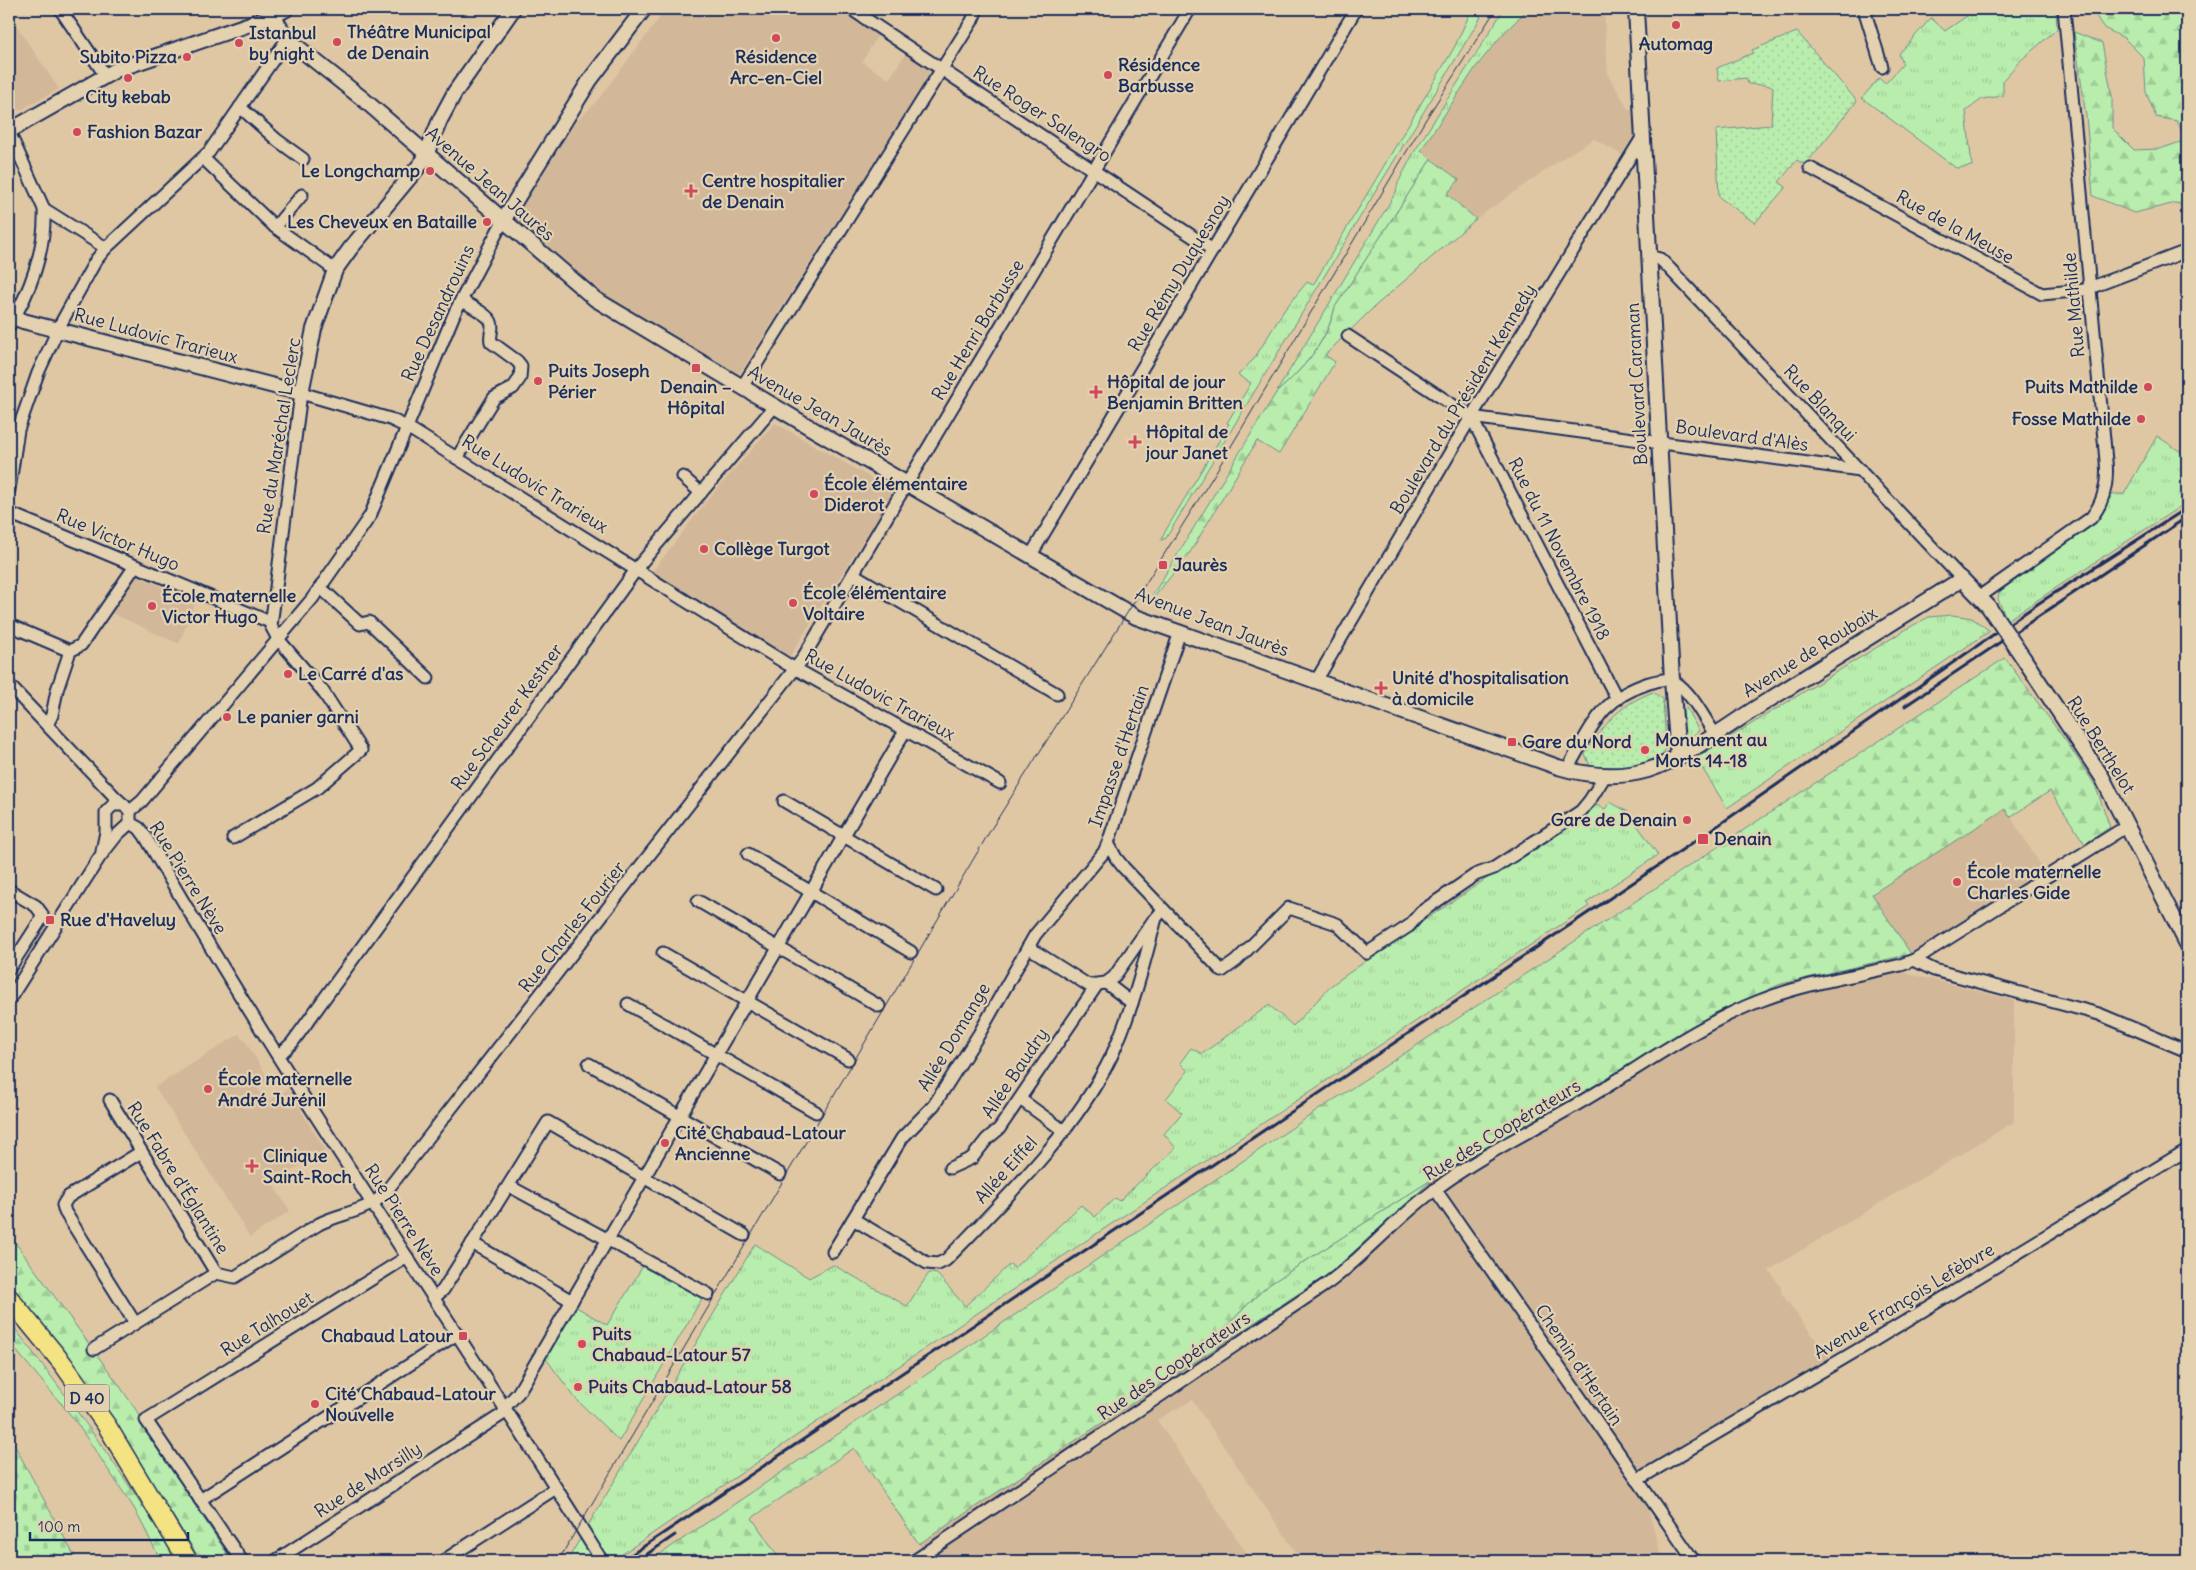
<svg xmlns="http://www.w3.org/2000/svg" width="2196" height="1570" viewBox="0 0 2196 1570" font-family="Delius,sans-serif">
<defs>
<pattern id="grass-tufts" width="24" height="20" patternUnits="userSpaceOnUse" patternTransform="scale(1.25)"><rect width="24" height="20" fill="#b9edad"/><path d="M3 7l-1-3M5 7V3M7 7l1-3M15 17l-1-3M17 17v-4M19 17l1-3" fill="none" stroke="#9ecc97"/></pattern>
<pattern id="forest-firs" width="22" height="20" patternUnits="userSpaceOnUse" patternTransform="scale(1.25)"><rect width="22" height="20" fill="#b9edad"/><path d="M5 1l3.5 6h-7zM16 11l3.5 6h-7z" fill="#9ecc97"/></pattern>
<pattern id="cemetery-stones" width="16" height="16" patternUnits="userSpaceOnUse" patternTransform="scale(1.25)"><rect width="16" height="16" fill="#b9edad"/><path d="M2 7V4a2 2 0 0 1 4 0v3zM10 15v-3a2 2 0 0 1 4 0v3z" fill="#9ecc97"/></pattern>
<pattern id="park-dots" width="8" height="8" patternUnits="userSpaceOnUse" patternTransform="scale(1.25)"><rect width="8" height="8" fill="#b9edad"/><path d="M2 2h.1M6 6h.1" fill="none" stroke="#9ecc97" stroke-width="1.8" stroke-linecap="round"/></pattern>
</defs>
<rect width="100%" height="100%" fill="#e0c7a4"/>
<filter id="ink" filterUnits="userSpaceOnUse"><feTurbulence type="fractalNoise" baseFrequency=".02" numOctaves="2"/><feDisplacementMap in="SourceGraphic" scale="10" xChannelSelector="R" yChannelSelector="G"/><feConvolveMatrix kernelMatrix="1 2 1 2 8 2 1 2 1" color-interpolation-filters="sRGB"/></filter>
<g filter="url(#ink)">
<!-- built -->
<g fill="#d2b899">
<polygon points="666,9 838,9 878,35 862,62 889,79 906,53 929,68 931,73 740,373 736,374 610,299 516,219 516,211 530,185 537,183 570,128 597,101"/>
<polygon points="1528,9 1604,9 1608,75 1629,110 1635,110 1637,124 1634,135 1622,155 1594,139 1566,156 1476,219 1447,194 1458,180 1421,150 1476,67 1502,35"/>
<polygon points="9,14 59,89 19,111 9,96"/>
<polygon points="775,423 894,491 784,666 648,577 709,498"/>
<polygon points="132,574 196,601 179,644 107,611"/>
<polygon points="2005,808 2043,869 1911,954 1902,972 2014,1000 2014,1122 1769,1270 1781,1287 1781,1293 1835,1365 1642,1482 1662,1561 1302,1561 1192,1400 1157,1420 1252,1561 929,1561 919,1544 1333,1271 1434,1178 1609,1077 1715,1013 1781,984 1910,954 1872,894"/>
<polygon points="239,1034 242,1039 244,1039 269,1079 257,1087 267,1102 288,1089 325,1150 272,1183 290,1211 250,1237 155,1087"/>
</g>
<!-- grass -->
<g fill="url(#grass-tufts)" stroke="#6a8e86">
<polygon points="1472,9 1475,9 1473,12 1481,17 1166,538 1161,540 1166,530 1229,424 1227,423 1251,383 1238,375 1254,359 1285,309 1307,282 1313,285 1454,48"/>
<path d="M1504 9H1528L1502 35 1476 67 1421 150 1431 159 1335 307C1327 342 1303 369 1276 393L1396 192 1398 183 1413 154Z"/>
<polygon points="1977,9 2056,9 2057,29 2020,61 2003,80 2003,96 1982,99 1966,111 1972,166 1956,168 1862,98 1879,78 1885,84 1903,64 1899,54 1931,18 1945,31"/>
<polygon points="2157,436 2187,456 2187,502 2007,620 1998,599 1999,592 2092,525 2113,494 2124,494"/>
<polygon points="1952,615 1972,618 1990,631 1727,808 1696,758 1910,627 1929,617"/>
<polygon points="1686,708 1699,731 1685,741 1681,709"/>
<polygon points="1610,802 1628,812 1658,855 1586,903 1589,906 973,1316 612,1561 567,1561 755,1244 809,1278 833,1265 907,1306 929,1273 937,1274 965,1306 1010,1264 1014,1268 1081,1205 1095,1217 1115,1198 1119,1201 1176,1148 1164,1134 1182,1113 1166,1099 1188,1071 1180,1063 1191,1048 1202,1054 1269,1005 1293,1026 1333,984 1432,915 1597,805 1605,809"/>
<path d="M1434 1178 1333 1271 1176 1374C1211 1348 1237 1311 1270 1284Z"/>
<polygon points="646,1261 704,1295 619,1441 576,1399 544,1356 573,1305 607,1325"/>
</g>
<!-- forest -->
<g fill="url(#forest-firs)" stroke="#6a8e86">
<polygon points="2091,9 2187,9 2187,207 2176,203 2134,213 2093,196 2086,116 2074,32 2102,43 2112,96 2112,128 2134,150 2160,149 2186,140 2177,121 2156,117 2146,92 2144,58 2124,38 2104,28"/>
<path d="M1431 159 1459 180 1447 194 1476 219 1374 307 1325 355 1335 362 1279 454 1257 441 1189 554 1150 602 1149 601 1276 393C1303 369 1327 343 1335 307Z"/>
<path d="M2005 658 2068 744 2095 785 2110 827 2085 844 2050 791 2010 817 2005 809 1872 894 1911 954 1781 984 1715 1013 1609 1077 1434 1178 1270 1284C1237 1311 1211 1348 1176 1374L919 1544 854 1448 752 1518 781 1561H650L1320 1109Z"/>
<polygon points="9,1234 119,1385 140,1416 150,1437 232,1561 201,1561 161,1497 94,1395 9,1284"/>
<path d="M9 1321C69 1399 127 1477 177 1561H161L134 1508 74 1419 9 1342Z"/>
</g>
<!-- cemetery -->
<polygon fill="url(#cemetery-stones)" stroke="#6a8e86" points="9,1435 77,1561 9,1561"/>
<!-- park -->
<g fill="url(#park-dots)" stroke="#6a8e86">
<polygon points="1797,32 1857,101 1805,165 1797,160 1779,182 1786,187 1755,223 1719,197 1716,130 1771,125 1773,87 1766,85 1748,84 1746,78 1719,81 1717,68 1753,53 1752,50"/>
<path d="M1653 692 1663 699 1666 743 1663 758C1639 766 1616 771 1591 768L1585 754C1607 722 1616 707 1653 692Z"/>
</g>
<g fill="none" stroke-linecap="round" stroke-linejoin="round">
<!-- minor casing -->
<g stroke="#1b2f5e" stroke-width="15">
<g id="minor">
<polyline points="60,9 105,75"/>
<polyline points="851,9 1213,250"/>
<polyline points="1864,9 1882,67"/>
<polyline points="240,107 277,140 303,159"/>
<path d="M9 132 44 209C46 249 30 293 9 326"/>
<polyline points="203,158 275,227 335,270"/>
<polyline points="1810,168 2042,294 2084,290 2187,251"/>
<polyline points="44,209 106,248"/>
<polyline points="275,227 302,195"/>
<polyline points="1649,256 1660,259 1670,269 1962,579"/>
<polyline points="1348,336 1471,417 1860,470"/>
<polyline points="742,387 972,21 977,9"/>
<polyline points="1471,417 1616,697"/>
<path d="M457 458 494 398 513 388 520 378 521 366 517 361 491 342C489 335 494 328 491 322 489 315 467 304 461 300"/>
<polyline points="683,477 701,493"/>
<polyline points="9,490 18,430 38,373 60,325 96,260 106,248 209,152 288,38"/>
<polyline points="9,513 270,622"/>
<polyline points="1031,555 1356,9"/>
<polyline points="853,574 1057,694"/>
<polyline points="321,588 360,624 369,622 428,678"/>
<path d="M1979 597 2091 518C2105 501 2108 482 2106 461L2064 9"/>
<polyline points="9,625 70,651 57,690 52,715 47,725"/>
<polyline points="1180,632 1108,843 1116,858 1124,868 1222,971 1236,961 1289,908 1337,924 1367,953 1409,926 1421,912 1475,875 1494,868 1581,811 1590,800 1605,776"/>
<polyline points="70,651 81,645 135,566"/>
<polyline points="1316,681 1471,417 1643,136"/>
<polyline points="9,685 115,797 130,811 130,823 117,835 99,858 9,1000"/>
<path d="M1567 769C1592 728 1599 699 1649 683 1658 681 1666 677 1675 682 1692 693 1703 717 1715 734"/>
<polyline points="784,801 936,890"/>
<polyline points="130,811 142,801 312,599 370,516 455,312 504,219"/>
<path d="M130 823 139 828 145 836C287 1084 451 1318 602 1561"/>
<polyline points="233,838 317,788 361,750 322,690 278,639 271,626 301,393 390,419 407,427 787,664 1000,783"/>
<polyline points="102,851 106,832 106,812 113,805 124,805"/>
<polyline points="748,854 911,952"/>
<polyline points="9,890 36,906 42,914 40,921 9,969"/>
<polyline points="698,901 879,1006"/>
<polyline points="1028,947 1088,985 1106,983 1114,977 1153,921"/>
<polyline points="663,953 848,1059"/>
<polyline points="1914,960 1934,970 2099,1014 2187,1051"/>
<polyline points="1106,983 1132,1003"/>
<polyline points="628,1004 816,1112"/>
<polyline points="278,1056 292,1043 641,563 774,407"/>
<polyline points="589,1064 780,1174"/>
<polyline points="1020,1099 1064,1131"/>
<polyline points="110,1100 216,1273"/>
<polyline points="950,1168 972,1158 987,1139 999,1129 1097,985"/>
<polyline points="509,1186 708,1294"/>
<polyline points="1435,1189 1694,1561"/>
<path d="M853 1219 927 1263 938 1264 946 1260C1004 1200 1076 1131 1112 1055 1132 1011 1144 964 1156 918L1163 910"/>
<polyline points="472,1243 572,1301"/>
<polyline points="833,1252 902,1138 934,1105 979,1034 1035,935 1104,852 1108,843"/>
<polyline points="434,1298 443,1290 548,1122 744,1235"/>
<polyline points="135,1323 65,1212 63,1205 68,1197 141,1152"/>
<path d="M94 1349 216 1273 235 1277 319 1224C340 1213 367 1212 384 1194L801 661 1190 9"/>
<polyline points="504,1408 518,1393 905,731"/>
<polyline points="1637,1480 1873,1341 2187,1150"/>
<polyline points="200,1500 457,1334"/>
<polyline points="242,1561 146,1420 407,1257"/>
<polyline points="275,1561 506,1412"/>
<polyline points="443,1561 556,1488"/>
<path d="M914 1561 1328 1283C1366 1255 1397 1217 1436 1189 1483 1153 1540 1127 1591 1096 1647 1063 1701 1023 1762 1000 1806 983 1855 976 1901 965L1914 960 2127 826"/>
</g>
</g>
<!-- tertiary casing -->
<g stroke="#1b2f5e" stroke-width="18">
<g id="tertiary">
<polyline points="1636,9 1672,680 1678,756"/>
<path d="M273 16 283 32 295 45 363 99 595 299 816 431 1136 617 1558 767C1588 776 1618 779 1648 770 1685 758 1723 729 1756 708 1825 665 1893 622 1962 579L1988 606 1997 619"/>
<polyline points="9,131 116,70 273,16 286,9"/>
<polyline points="504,219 590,80 644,9"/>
<polyline points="9,315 23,321 301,393 314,329 335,270 350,249 424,160 440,120 455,92 513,9"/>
<polyline points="2024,659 2102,777 2187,944"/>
</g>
</g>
<!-- primary casing -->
<g stroke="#1b2f5e" stroke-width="21">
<polyline id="primary" points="9,1298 63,1364 107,1426 188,1561"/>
</g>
<!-- minor -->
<use href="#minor" stroke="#e4d1af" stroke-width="11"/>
<!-- tertiary -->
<use href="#tertiary" stroke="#e4d1af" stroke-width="14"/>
<!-- primary -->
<use href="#primary" stroke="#f4e382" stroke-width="18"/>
<!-- tram -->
<polyline stroke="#1b2f5e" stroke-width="1" points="558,1561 993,826 1214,475 1426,119 1496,9"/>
<!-- rail -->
<g stroke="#1b2f5e" stroke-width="3">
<polyline points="1905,706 2187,517"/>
<polyline points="622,1561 1710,831 2039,603 2187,508"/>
<polyline points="637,1561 675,1535"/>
</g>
<!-- tertiary-bridge casing -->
<g stroke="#1b2f5e" stroke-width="18" stroke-linecap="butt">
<polyline id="tertiary-bridge" points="1997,619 2024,659"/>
</g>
<!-- tertiary-bridge -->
<use href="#tertiary-bridge" stroke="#e4d1af" stroke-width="14"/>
</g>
</g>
<!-- markers -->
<g fill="#d1495b" stroke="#e4d1af" stroke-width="2">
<circle cx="1676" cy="25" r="5"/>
<circle cx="776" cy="38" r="5"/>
<circle cx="337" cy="42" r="5"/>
<circle cx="239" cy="43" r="5"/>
<circle cx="187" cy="57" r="5"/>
<circle cx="1108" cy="75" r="5"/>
<circle cx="128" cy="78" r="5"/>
<circle cx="77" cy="132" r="5"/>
<circle cx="430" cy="171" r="5"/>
<path d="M688.5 183.5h5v5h5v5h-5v5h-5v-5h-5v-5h5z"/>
<circle cx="487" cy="222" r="5"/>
<rect x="691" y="363" width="10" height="10" rx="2.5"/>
<circle cx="538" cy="381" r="5"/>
<circle cx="2148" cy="387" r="5"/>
<path d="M1093.5 384.5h5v5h5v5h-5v5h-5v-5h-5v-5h5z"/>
<circle cx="2141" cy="419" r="5"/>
<path d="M1132.5 434.5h5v5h5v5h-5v5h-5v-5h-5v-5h5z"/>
<circle cx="814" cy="494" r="5"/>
<circle cx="704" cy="549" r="5"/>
<rect x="1158" y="560" width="10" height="10" rx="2.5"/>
<circle cx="793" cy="603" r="5"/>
<circle cx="152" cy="606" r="5"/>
<circle cx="288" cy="674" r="5"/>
<path d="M1378.5 680.5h5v5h5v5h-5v5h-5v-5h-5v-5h5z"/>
<circle cx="227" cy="717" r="5"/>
<rect x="1507" y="737" width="10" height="10" rx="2.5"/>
<circle cx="1645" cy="750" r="5"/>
<circle cx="1687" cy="820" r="5"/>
<rect x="1697" y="833" width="12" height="12" rx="2.5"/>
<circle cx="1957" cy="882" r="5"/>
<rect x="45" y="915" width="10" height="10" rx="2.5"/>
<circle cx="208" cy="1089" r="5"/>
<circle cx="665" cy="1143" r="5"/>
<path d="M249.5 1158.5h5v5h5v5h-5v5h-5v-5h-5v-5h5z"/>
<rect x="458" y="1331" width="10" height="10" rx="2.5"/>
<circle cx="582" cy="1344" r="5"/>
<circle cx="578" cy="1387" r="5"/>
<circle cx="315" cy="1404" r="5"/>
</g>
<g text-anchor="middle" stroke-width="4.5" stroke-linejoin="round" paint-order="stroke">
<!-- shield labels -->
<rect fill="#e4d1af" stroke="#576076" stroke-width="1" x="64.5" y="1384.5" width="45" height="27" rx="4"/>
<g font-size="16" font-weight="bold" fill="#1b2f5e">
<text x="87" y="1404">D 40</text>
</g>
<!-- poi labels -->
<g font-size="18" font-weight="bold" fill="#1b2f5e" stroke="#e4d1af" text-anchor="start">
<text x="347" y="38">Théâtre Municipal<tspan x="347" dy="21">de Denain</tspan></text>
<text x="249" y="39">Istanbul<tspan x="249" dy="21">by night</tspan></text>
<text x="1676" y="50" text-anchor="middle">Automag</text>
<text x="177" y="63" text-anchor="end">Subito Pizza</text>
<text x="776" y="63" text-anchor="middle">Résidence<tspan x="776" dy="21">Arc-en-Ciel</tspan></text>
<text x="1118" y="71">Résidence<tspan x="1118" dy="21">Barbusse</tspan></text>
<text x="128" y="103" text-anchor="middle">City kebab</text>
<text x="87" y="138">Fashion Bazar</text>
<text x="420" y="177" text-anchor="end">Le Longchamp</text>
<text x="702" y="187">Centre hospitalier<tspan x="702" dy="21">de Denain</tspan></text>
<text x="477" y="228" text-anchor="end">Les Cheveux en Bataille</text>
<text x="548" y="377">Puits Joseph<tspan x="548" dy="21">Périer</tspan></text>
<text x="1107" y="388">Hôpital de jour<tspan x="1107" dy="21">Benjamin Britten</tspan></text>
<text x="696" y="393" text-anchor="middle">Denain –<tspan x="696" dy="21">Hôpital</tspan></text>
<text x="2138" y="393" text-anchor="end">Puits Mathilde</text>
<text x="2131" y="425" text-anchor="end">Fosse Mathilde</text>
<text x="1146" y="438">Hôpital de<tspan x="1146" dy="21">jour Janet</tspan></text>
<text x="824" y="490">École élémentaire<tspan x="824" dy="21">Diderot</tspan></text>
<text x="714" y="555">Collège Turgot</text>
<text x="1173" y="571">Jaurès</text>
<text x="803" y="599">École élémentaire<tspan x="803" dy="21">Voltaire</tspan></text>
<text x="162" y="602">École maternelle<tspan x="162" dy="21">Victor Hugo</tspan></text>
<text x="298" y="680">Le Carré d'as</text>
<text x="1392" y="684">Unité d'hospitalisation<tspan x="1392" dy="21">à domicile</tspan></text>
<text x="237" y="723">Le panier garni</text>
<text x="1655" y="746">Monument au<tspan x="1655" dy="21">Morts 14-18</tspan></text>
<text x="1522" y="748">Gare du Nord</text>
<text x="1677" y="826" text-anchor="end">Gare de Denain</text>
<text x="1714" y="845">Denain</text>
<text x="1967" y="878">École maternelle<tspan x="1967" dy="21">Charles Gide</tspan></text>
<text x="60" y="926">Rue d'Haveluy</text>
<text x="218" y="1085">École maternelle<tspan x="218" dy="21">André Jurénil</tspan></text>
<text x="675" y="1139">Cité Chabaud-Latour<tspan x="675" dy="21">Ancienne</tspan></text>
<text x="263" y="1162">Clinique<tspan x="263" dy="21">Saint-Roch</tspan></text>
<text x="592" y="1340">Puits<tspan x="592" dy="21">Chabaud-Latour 57</tspan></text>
<text x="453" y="1342" text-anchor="end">Chabaud Latour</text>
<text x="588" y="1393">Puits Chabaud-Latour 58</text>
<text x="325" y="1400">Cité Chabaud-Latour<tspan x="325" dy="21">Nouvelle</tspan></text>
</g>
<!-- street labels -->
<g font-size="18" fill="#1b2f5e" stroke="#e4d1af">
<text transform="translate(1042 114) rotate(33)" y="6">Rue Roger Salengro</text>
<text transform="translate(490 184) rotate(41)" y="6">Avenue Jean Jaurès</text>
<text transform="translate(1955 227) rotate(29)" y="6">Rue de la Meuse</text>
<text transform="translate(1179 273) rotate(-59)" y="6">Rue Rémy Duquesnoy</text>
<text transform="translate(2074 305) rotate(-95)" y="6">Rue Mathilde</text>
<text transform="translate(438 313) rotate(-65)" y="6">Rue Desandrouins</text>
<text transform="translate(978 330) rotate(-59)" y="6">Rue Henri Barbusse</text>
<text transform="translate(156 336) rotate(15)" y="6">Rue Ludovic Trarieux</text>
<text transform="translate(1637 384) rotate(-93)" y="6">Boulevard Caraman</text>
<text transform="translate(1463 399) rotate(-59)" y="6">Boulevard du Président Kennedy</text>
<text transform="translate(1820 403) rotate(47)" y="6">Rue Blanqui</text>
<text transform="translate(820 411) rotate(30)" y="6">Avenue Jean Jaurès</text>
<text transform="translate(279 436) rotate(-81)" y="6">Rue du Maréchal Leclerc</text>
<text transform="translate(1742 436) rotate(8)" y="6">Boulevard d'Alès</text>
<text transform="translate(535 484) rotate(32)" y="6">Rue Ludovic Trarieux</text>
<text transform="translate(118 540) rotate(23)" y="6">Rue Victor Hugo</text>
<text transform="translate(1559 549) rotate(63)" y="6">Rue du 11 Novembre 1918</text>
<text transform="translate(1212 622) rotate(21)" y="6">Avenue Jean Jaurès</text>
<text transform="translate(1810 652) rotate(-32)" y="6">Avenue de Roubaix</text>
<text transform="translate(880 695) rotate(29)" y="6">Rue Ludovic Trarieux</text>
<text transform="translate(507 717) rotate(-54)" y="6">Rue Scheurer Kestner</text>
<text transform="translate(2101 745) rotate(58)" y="6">Rue Berthelot</text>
<text transform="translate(1119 756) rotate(-71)" y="6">Impasse d'Hertain</text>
<text transform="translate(188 878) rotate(58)" y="6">Rue Pierre Nève</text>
<text transform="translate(572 927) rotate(-52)" y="6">Rue Charles Fourier</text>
<text transform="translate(954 1037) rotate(-59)" y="6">Allée Domange</text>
<text transform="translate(1015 1073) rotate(-56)" y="6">Allée Baudry</text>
<text transform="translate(1502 1130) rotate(-31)" y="6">Rue des Coopérateurs</text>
<text transform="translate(1006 1170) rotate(-48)" y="6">Allée Eiffel</text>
<text transform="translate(178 1178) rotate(58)" y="6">Rue Fabre d'Églantine</text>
<text transform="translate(404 1220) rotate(57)" y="6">Rue Pierre Nève</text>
<text transform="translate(1904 1301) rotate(-31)" y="6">Avenue François Lefèbvre</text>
<text transform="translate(267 1324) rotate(-32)" y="6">Rue Talhouet</text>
<text transform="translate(1579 1365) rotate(56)" y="6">Chemin d'Hertain</text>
<text transform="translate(1174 1366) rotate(-34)" y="6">Rue des Coopérateurs</text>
<text transform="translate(368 1480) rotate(-33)" y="6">Rue de Marsilly</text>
</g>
</g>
<!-- margin -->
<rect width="2196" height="1570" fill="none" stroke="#e4d1af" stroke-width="30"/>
<rect x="15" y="15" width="2166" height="1540" fill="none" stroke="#1b2f5e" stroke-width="2" filter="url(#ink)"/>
<!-- scale -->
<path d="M30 1532v8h158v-8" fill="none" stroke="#1b2f5e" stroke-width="2.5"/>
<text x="38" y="1532" font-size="15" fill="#1b2f5e" stroke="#e4d1af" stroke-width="4" paint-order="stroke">100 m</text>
</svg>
